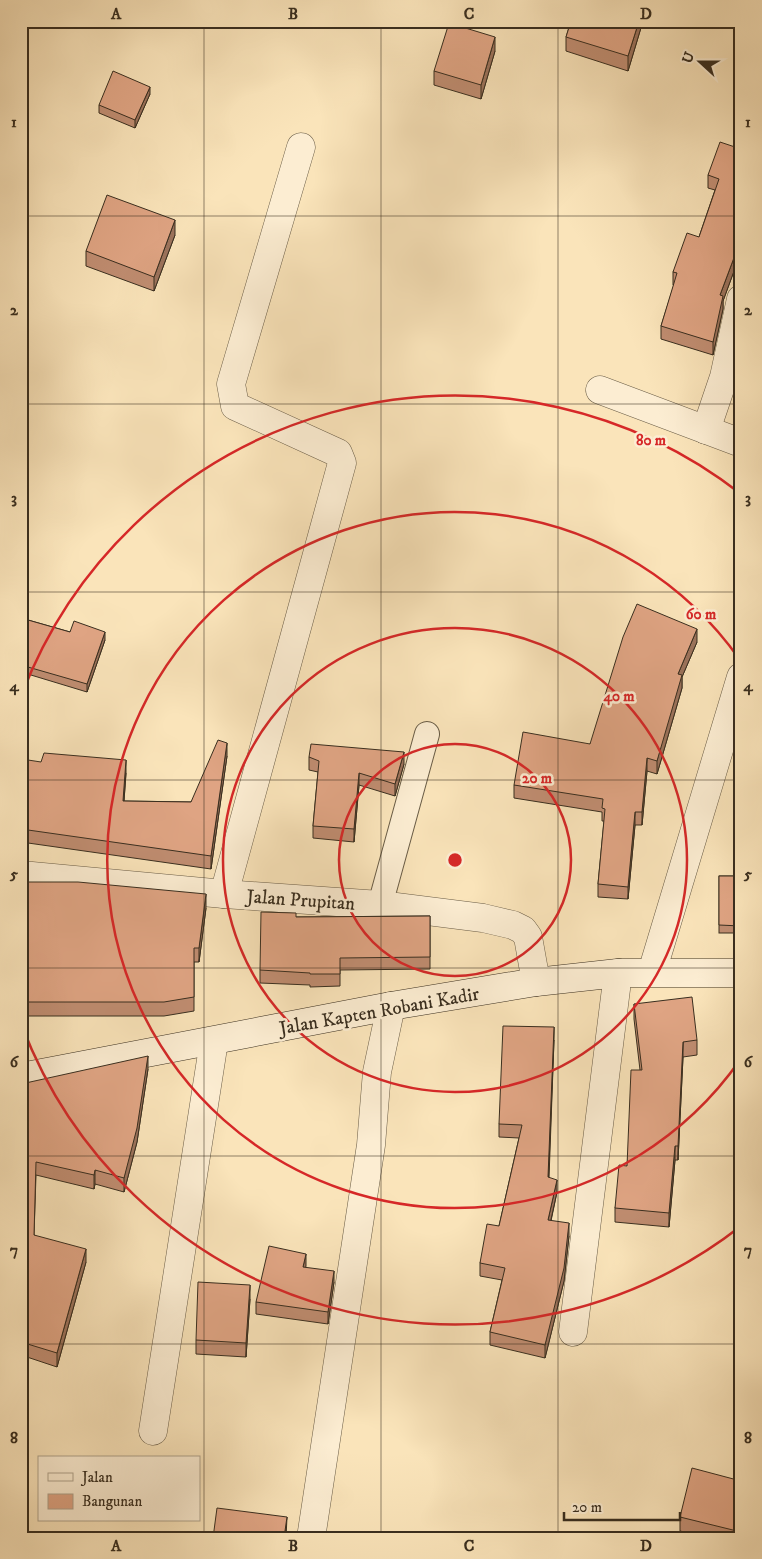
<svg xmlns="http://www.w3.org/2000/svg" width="762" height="1559" viewBox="0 0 762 1559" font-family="'IM FELL DW Pica',serif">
<rect width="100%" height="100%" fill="#fae4ba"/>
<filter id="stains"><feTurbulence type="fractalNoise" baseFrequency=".004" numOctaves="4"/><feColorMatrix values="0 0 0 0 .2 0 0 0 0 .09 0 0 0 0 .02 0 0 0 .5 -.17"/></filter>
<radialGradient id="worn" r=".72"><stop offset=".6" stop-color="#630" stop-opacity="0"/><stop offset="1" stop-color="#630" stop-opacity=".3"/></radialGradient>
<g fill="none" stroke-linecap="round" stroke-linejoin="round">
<!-- service casing -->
<g stroke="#695c46" stroke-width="26">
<polyline id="service" points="380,905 427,734"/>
</g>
<!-- minor casing -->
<g stroke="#695c46" stroke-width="29">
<g id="minor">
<polyline points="600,390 741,443"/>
<polyline points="706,430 724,377 741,299"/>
<polyline points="21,875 224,894 380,905 483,918 513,925 523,930 528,937 536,982"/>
<polyline points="224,894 342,463 338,453 235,406 231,384 301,147"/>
<polyline points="652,972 741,677"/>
<polyline points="573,1332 618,973"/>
<polyline points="153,1431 214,1041"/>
<polyline points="311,1538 371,1145 377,1072 391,1006"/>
</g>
</g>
<!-- secondary casing -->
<g stroke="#392e1f" stroke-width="29">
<polyline id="secondary" points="21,1077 391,1006 536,982 618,973 741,973"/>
</g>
<!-- service -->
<use href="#service" stroke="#fcedd2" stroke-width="24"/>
<!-- minor -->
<use href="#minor" stroke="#fcedd2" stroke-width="28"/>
<!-- secondary -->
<use href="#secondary" stroke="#fcedd2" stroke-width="28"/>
</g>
<!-- wall -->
<g fill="#c08d71" stroke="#392e1f">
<polygon points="571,21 643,21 628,71 566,51 566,37"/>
<polygon points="688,21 702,21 700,26"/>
<polygon points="495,51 481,99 434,85 434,71"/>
<polygon points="150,94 135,128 99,113 99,105"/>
<polygon points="741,149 741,252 723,301 723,309 713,355 661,339 661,326 674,285 673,285 673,272 699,237 715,190 708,188 708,175"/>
<polygon points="175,235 154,291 86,266 86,251"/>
<polygon points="21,618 70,632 105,640 87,692 21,672"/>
<polygon points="697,642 682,677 682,688 657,774 647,771 642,825 635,825 628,899 598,897 598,884 604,821 602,821 602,812 514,798 514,785 590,744"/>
<polygon points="227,756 211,869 21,842 21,801 41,762 126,773 124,801 191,802"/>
<polygon points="309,757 404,764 395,796 359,785 354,842 313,838 313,826 318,772 309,770"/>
<rect x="719" y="876" width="22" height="57"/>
<polygon points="21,882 206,908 199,962 194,962 194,1011 164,1016 21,1016"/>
<polygon points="430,916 430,969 340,970 340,986 310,987 310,985 260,983 260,970 296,917"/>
<polygon points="634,1004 697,1040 697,1055 683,1057 678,1160 675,1160 669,1227 615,1222 615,1208 627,1166 640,1070 634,1019"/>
<polygon points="554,1040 549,1178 557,1192 551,1221 569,1236 564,1281 545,1358 490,1345 490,1332 502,1280 480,1276 480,1263 499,1226 519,1138 499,1137 499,1124"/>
<polygon points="148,1069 137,1142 124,1192 95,1184 94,1189 36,1175 34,1235 86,1262 57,1367 21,1355 21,1084"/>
<polygon points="305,1267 334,1282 328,1324 256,1314 256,1302"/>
<polygon points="250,1299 246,1357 196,1354 196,1340"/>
<polygon points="741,1481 741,1538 708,1538 680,1531 680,1517"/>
</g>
<!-- shaded-wall -->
<g fill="#9c735c" stroke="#392e1f">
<polygon points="639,21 643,21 628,71 628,56"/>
<polygon points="495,37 495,51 481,99 481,85"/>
<polygon points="150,87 150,94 135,128 135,120"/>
<polygon points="175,220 175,235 154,291 154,277"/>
<polygon points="741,239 741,252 723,301 723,309 713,355 713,342 720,295"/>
<polygon points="697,629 697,642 682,677 682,688 657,774 657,761 678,674"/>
<polygon points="105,632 105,640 87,692 87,684"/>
<polygon points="227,743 227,756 211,869 211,856"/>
<polygon points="404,752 404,764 395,796 395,784"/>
<polygon points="647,758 647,771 642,825 642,812"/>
<polygon points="126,760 126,773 123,814 123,801"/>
<polygon points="359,773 359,785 354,842 354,829"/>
<polygon points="635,812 635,825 628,899 628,887"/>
<polygon points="206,894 206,908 199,962 199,948"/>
<polygon points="554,1027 554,1040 548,1190 548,1177"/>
<polygon points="683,1042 683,1057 678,1160 678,1146"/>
<polygon points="148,1056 148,1069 137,1142 124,1192 124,1178"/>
<polygon points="675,1146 675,1160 669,1227 669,1213"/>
<polygon points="95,1170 95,1184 94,1189 94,1175"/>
<polygon points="557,1180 557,1192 548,1233 548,1220"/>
<polygon points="569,1223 569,1236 564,1281 545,1358 545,1345"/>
<polygon points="86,1249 86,1262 57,1367 57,1353"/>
<polygon points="306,1254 306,1266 303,1278 303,1267"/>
<polygon points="334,1271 334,1282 328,1324 328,1312"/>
<polygon points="250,1285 250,1299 246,1357 246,1343"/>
<polygon points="287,1517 286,1538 284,1538"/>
</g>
<!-- building -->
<g fill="#dfa483" stroke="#392e1f">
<polygon points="571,21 639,21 628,56 566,37"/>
<polygon points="449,23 495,37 481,85 434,71"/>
<polygon points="113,71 150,87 135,120 99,105"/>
<polygon points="720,142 741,149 741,239 720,295 723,296 713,342 661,326 677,273 673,272 687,233 699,237 719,179 708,175"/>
<polygon points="107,195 175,220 154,277 86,251"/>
<polygon points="637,604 697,629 678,674 682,675 657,761 647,758 642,812 635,812 628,887 598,884 605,809 602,808 603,799 514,785 523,732 590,744 623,637"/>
<polygon points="21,618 70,632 74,621 105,632 87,684 21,665"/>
<polygon points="218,740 227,743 211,856 21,829 21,801 28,760 41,762 44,753 126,760 123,801 191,802"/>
<polygon points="311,744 404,752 395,784 359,773 354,829 313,826 319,761 309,757"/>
<polygon points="719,876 741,876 741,926 719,925"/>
<polygon points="21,882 78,882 206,894 199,948 194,948 194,997 164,1002 21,1002"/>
<polygon points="261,912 296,913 296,917 430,916 430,957 340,958 340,974 310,974 310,973 260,970"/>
<polygon points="692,997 697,1040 683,1042 678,1146 675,1146 669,1213 615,1208 619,1165 627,1166 631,1070 642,1070 634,1004"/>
<polygon points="503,1026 554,1027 548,1177 557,1180 548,1220 569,1223 564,1268 545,1345 490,1332 505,1268 480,1263 487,1224 499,1226 522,1125 499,1124"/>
<polygon points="148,1056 137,1128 124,1178 95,1170 94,1175 36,1162 34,1235 86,1249 57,1353 21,1342 21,1084"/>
<polygon points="269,1246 306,1254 303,1267 334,1271 328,1312 256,1302"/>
<polygon points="198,1282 250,1285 246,1343 196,1340"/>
<polygon points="692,1468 741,1481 741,1532 680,1517"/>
<polygon points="217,1508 287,1517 284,1538 213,1538"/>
</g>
<!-- grid -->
<path fill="none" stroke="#392e1f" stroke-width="1" stroke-opacity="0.55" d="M204 21V1538M381 21V1538M558 21V1538M21 216H741M21 404H741M21 592H741M21 780H741M21 968H741M21 1156H741M21 1344H741"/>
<!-- distance rings -->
<g fill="none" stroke="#d62828" stroke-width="2.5">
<circle cx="455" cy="860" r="116"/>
<circle cx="455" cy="860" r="232"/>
<path d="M740 1060A348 348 0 1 1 740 660"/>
<path d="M741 1226A464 464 0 0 1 22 1026M22 694A464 464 0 0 1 741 494"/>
</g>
<g text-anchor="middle" stroke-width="5" stroke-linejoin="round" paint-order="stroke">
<!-- street labels -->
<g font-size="19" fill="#392e1f" stroke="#fcedd2">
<text transform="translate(301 899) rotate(4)" y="7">Jalan Prupitan</text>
<text transform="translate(379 1010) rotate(-10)" y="7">Jalan Kapten Robani Kadir</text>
</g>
</g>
<circle cx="455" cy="860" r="8" fill="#d62828" stroke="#fcedd2" stroke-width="2.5"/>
<g font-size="15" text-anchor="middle" font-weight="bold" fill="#d62828" stroke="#fcedd2" stroke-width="5" stroke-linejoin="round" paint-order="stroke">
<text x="651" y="445">80 m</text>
<text x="701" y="619">60 m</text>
<text x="619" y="701">40 m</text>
<text x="537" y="783">20 m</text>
</g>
<!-- margin -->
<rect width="762" height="1559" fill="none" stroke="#fae4ba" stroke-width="55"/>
<!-- legend -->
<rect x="38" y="1456" width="162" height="65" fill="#fcedd2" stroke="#aea18a"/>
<rect x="48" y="1473" width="25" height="8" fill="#fcedd2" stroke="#aea18a"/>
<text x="82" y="1482" font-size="15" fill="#392e1f">Jalan</text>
<rect x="48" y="1494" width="25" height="15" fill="#dfa483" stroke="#aea18a"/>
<text x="82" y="1506" font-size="15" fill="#392e1f">Bangunan</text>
<!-- north arrow -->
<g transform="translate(700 62) rotate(291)" stroke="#fcedd2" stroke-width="4" paint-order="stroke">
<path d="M0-4L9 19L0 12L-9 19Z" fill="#392e1f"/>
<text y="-8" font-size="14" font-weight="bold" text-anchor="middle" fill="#392e1f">U</text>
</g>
<!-- scale -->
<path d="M564 1512v8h116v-8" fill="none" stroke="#392e1f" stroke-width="2.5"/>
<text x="572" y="1512" font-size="15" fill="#392e1f" stroke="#fcedd2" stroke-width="4" paint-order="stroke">20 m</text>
<rect x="28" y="28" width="706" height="1504" fill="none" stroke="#392e1f" stroke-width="2"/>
<g font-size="16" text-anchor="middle" font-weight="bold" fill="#392e1f">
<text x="116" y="19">A</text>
<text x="293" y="19">B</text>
<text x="469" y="19">C</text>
<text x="646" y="19">D</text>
<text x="14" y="127">1</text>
<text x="748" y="127">1</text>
<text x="14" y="315">2</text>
<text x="748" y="315">2</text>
<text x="14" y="503">3</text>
<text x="748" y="503">3</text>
<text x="14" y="691">4</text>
<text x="748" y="691">4</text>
<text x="14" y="879">5</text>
<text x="748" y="879">5</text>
<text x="14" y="1067">6</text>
<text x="748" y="1067">6</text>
<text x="14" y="1255">7</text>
<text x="748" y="1255">7</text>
<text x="14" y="1443">8</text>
<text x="748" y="1443">8</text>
<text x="116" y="1551">A</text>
<text x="293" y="1551">B</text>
<text x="469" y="1551">C</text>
<text x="646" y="1551">D</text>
</g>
<rect width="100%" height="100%" filter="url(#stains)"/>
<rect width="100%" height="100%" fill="url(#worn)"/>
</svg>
